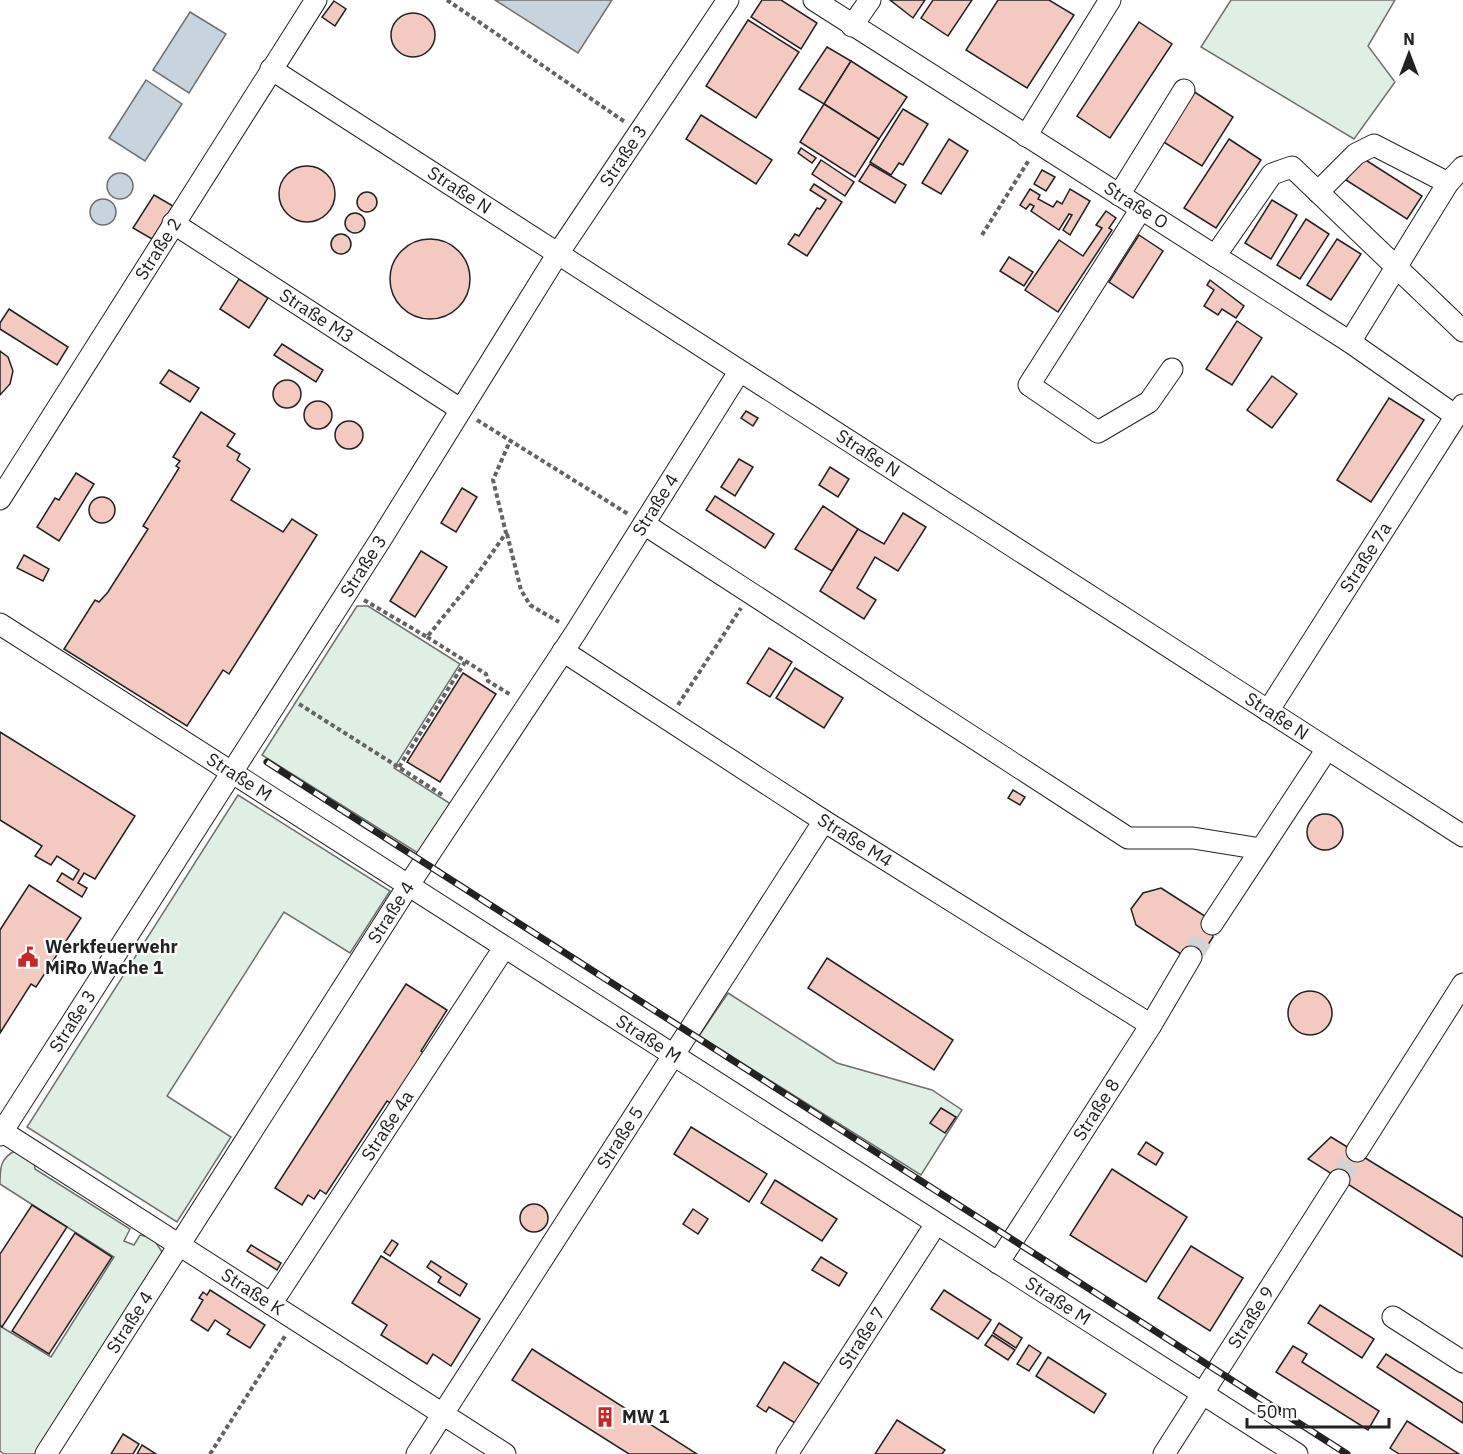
<svg xmlns="http://www.w3.org/2000/svg" width="1463" height="1454" viewBox="0 0 1463 1454" font-family="'IBM Plex Sans',sans-serif">
<rect width="100%" height="100%" fill="#fff"/>
<!-- green -->
<g fill="#e0efe3" stroke="#6f6f6f" stroke-width="1.5">
<polygon points="1231,0 1395,0 1368,46 1395,82 1354,139 1201,47"/>
<polygon points="357,606 368,606 460,664 394,768 454,806 421,855 262,755"/>
<polygon points="238,795 390,891 350,953 284,912 167,1096 231,1137 177,1222 27,1127"/>
<polygon points="728,993 837,1063 932,1090 962,1110 921,1175 699,1036"/>
<path d="M15 1151 34 1161 35 1169 130 1229 124 1241 134 1245 140 1235 153 1238 162 1252 161 1265 36 1454H4L0 1451V1326L51 1357 114 1257 0 1184C0 1169 0 1158 15 1151Z"/>
</g>
<!-- water -->
<g fill="#c7d3dd" stroke="#6f6f6f" stroke-width="1.5">
<polygon points="495,0 612,0 578,53"/>
<polygon points="190,12 226,34 189,93 153,70"/>
<polygon points="146,80 182,104 145,161 109,138"/>
<circle cx="120" cy="186" r="13"/>
<circle cx="103" cy="212" r="13"/>
</g>
<!-- building -->
<g fill="#f3c9c0" stroke="#222" stroke-width="1.5">
<polygon points="762,0 781,0 817,23 801,49 751,17"/>
<polygon points="890,0 925,0 913,18"/>
<polygon points="933,0 972,0 948,36 921,18"/>
<polygon points="998,0 1049,0 1074,15 1027,88 966,50"/>
<polygon points="334,1 346,9 335,26 322,17"/>
<circle cx="413" cy="35" r="22"/>
<polygon points="748,20 799,52 756,118 706,86"/>
<polygon points="1139,22 1172,44 1110,138 1077,116"/>
<polygon points="827,47 851,61 824,104 799,89"/>
<polygon points="851,61 907,97 879,139 824,104"/>
<polygon points="1193,91 1233,117 1202,166 1162,141"/>
<polygon points="824,104 879,139 855,177 800,142"/>
<polygon points="903,109 928,124 903,165 899,163 891,175 870,162"/>
<polygon points="701,115 772,160 756,184 686,139"/>
<polygon points="949,139 968,151 941,194 922,183"/>
<polygon points="1229,139 1261,160 1216,228 1184,208"/>
<polygon points="801,148 816,158 812,163 798,153"/>
<polygon points="1361,157 1422,196 1407,219 1346,180"/>
<polygon points="821,160 854,182 845,196 812,174"/>
<polygon points="870,164 906,185 895,203 859,181"/>
<circle cx="307" cy="194" r="28"/>
<polygon points="1042,170 1055,177 1046,191 1034,184"/>
<polygon points="814,184 842,202 807,256 788,244 795,234 799,236 817,208 820,209 826,200 810,190"/>
<polygon points="1030,189 1040,195 1038,199 1053,207 1057,201 1062,204 1070,189 1090,201 1070,235 1063,230 1072,215 1069,214 1059,230 1031,211 1034,206 1030,204 1026,209 1020,205"/>
<circle cx="367" cy="202" r="10"/>
<polygon points="154,195 173,206 152,239 133,228"/>
<polygon points="1272,200 1297,215 1271,259 1245,243"/>
<polygon points="1106,211 1116,218 1109,228 1112,230 1058,312 1025,290 1059,240 1083,256 1102,228 1096,225"/>
<circle cx="355" cy="223" r="10"/>
<polygon points="1306,219 1329,234 1300,279 1277,265"/>
<circle cx="341" cy="244" r="10"/>
<polygon points="1139,235 1163,251 1133,298 1109,282"/>
<circle cx="430" cy="279" r="40"/>
<polygon points="1337,239 1361,254 1331,300 1307,285"/>
<polygon points="1009,257 1033,272 1024,286 1000,271"/>
<polygon points="239,279 268,298 249,328 220,309"/>
<polygon points="1210,280 1244,306 1236,318 1222,309 1218,315 1204,306 1214,290 1207,285"/>
<polygon points="9,309 68,347 57,365 0,329 0,323"/>
<polygon points="1237,321 1262,338 1232,385 1206,369"/>
<polygon points="282,344 323,370 316,382 274,355"/>
<polygon points="0,351 8,357 13,371 10,384 0,395"/>
<polygon points="169,370 199,388 190,402 160,383"/>
<polygon points="1272,376 1297,394 1272,428 1247,410"/>
<circle cx="287" cy="394" r="14"/>
<polygon points="1389,398 1424,420 1371,502 1337,480"/>
<circle cx="318" cy="415" r="14"/>
<polygon points="746,411 758,418 753,426 741,418"/>
<polygon points="201,412 235,434 227,446 240,454 237,460 250,469 231,500 283,532 292,519 317,535 229,674 223,670 187,726 64,649 95,600 99,602 108,592 148,529 143,526 179,468 176,466 180,461 173,457"/>
<circle cx="349" cy="435" r="14"/>
<polygon points="739,459 753,467 735,496 721,487"/>
<polygon points="830,467 849,479 838,497 819,485"/>
<polygon points="76,473 94,484 59,541 37,527 55,498 59,500"/>
<polygon points="462,488 477,497 456,532 441,523"/>
<polygon points="715,496 774,534 765,548 706,510"/>
<circle cx="102" cy="510" r="13"/>
<polygon points="823,506 858,529 832,571 795,549"/>
<polygon points="903,513 926,527 898,571 875,557 857,588 876,600 864,619 820,591 858,529 884,544"/>
<polygon points="421,551 447,567 415,617 390,601"/>
<polygon points="24,555 49,569 43,581 17,568"/>
<polygon points="769,648 792,662 770,697 747,683"/>
<polygon points="795,668 843,698 824,728 776,698"/>
<polygon points="463,673 496,694 440,782 407,762"/>
<polygon points="0,732 135,816 95,879 84,873 78,883 87,888 82,897 57,881 62,873 73,880 79,870 57,856 51,865 35,856 42,846 0,820"/>
<polygon points="1013,790 1025,797 1020,805 1008,798"/>
<circle cx="1325" cy="832" r="18"/>
<polygon points="29,885 81,918 36,987 31,984 0,1033 0,930"/>
<polygon points="1161,888 1211,920 1213,937 1202,954 1187,958 1136,925 1131,909 1143,893"/>
<polygon points="827,958 953,1040 934,1070 808,988"/>
<polygon points="406,984 447,1010 421,1051 428,1056 396,1106 387,1101 326,1194 320,1190 314,1199 308,1195 302,1205 275,1188"/>
<circle cx="1310" cy="1013" r="22"/>
<polygon points="941,1108 956,1117 945,1133 930,1123"/>
<polygon points="691,1127 767,1174 749,1202 674,1154"/>
<polygon points="1331,1137 1463,1218 1463,1257 1308,1159"/>
<polygon points="1146,1142 1163,1153 1156,1165 1138,1154"/>
<polygon points="1112,1169 1187,1217 1146,1282 1070,1235"/>
<polygon points="775,1180 837,1219 822,1241 761,1203"/>
<circle cx="534" cy="1218" r="14"/>
<polygon points="32,1205 67,1227 2,1327 0,1325 0,1254"/>
<polygon points="693,1209 708,1219 698,1234 683,1224"/>
<polygon points="75,1233 112,1257 49,1354 12,1331"/>
<polygon points="392,1240 398,1244 390,1256 384,1252"/>
<polygon points="251,1245 281,1263 277,1270 247,1251"/>
<polygon points="1191,1246 1243,1278 1210,1331 1158,1298"/>
<polygon points="381,1256 480,1319 451,1366 433,1354 427,1364 381,1335 387,1325 352,1303"/>
<polygon points="821,1257 847,1273 839,1286 812,1270"/>
<polygon points="431,1261 467,1284 460,1296 438,1282 441,1277 427,1267"/>
<polygon points="210,1290 265,1325 250,1348 227,1334 230,1330 215,1320 208,1331 191,1320 203,1300 199,1298 203,1292 207,1295"/>
<polygon points="944,1290 991,1320 978,1339 931,1309"/>
<polygon points="1320,1305 1374,1339 1362,1358 1308,1323"/>
<polygon points="999,1323 1022,1338 1016,1348 993,1333"/>
<polygon points="992,1335 1015,1350 1008,1360 985,1345"/>
<polygon points="1029,1345 1041,1353 1029,1371 1017,1364"/>
<polygon points="1293,1346 1307,1354 1302,1362 1379,1411 1368,1430 1276,1372"/>
<polygon points="532,1349 697,1454 629,1454 512,1380"/>
<polygon points="1386,1354 1463,1403 1463,1423 1377,1367"/>
<polygon points="1048,1357 1106,1394 1094,1413 1036,1376"/>
<polygon points="784,1362 819,1384 795,1423 769,1407 766,1412 757,1406"/>
<polygon points="897,1420 945,1450 942,1454 875,1454"/>
<polygon points="1407,1421 1459,1454 1399,1454 1390,1448"/>
<polygon points="123,1434 139,1444 133,1454 111,1454"/>
<polygon points="142,1445 156,1454 137,1454"/>
</g>
<g fill="none" stroke-linecap="round" stroke-linejoin="round">
<!-- minor-tunnel -->
<g stroke="#d3d3d3" stroke-width="21" stroke-dasharray="21 10" stroke-linecap="butt">
<polyline points="1191,957 1212,924"/>
<polyline points="1339,1180 1357,1151"/>
</g>
<!-- minor casing -->
<g stroke="#222" stroke-width="23">
<g id="minor">
<path id="s1" d="M814 0 1350 342 1456 416"/>
<polyline points="852,26 870,0"/>
<path id="s2" d="M271 69 1463 836"/>
<polyline points="1026,136 1110,0"/>
<polyline points="1318,192 1356,154 1374,145 1448,183"/>
<polyline points="1119,195 1184,90"/>
<polyline points="1141,209 1029,385 1098,432 1149,402 1172,369"/>
<path id="s3" d="M173 223 460 409"/>
<polyline points="1215,256 1272,174 1292,167 1463,331"/>
<polyline points="1350,342 1448,183 1463,167"/>
<path id="s4" d="M0 499 316 0"/>
<polyline points="644,524 1128,838 1193,838 1261,849"/>
<path id="s5" d="M0 624 1297 1454"/>
<path id="s6" d="M563 651 824 821 1151 1025"/>
<path id="s7" d="M1268 711 1463 405"/>
<polyline points="1212,924 1327,749"/>
<path id="s8" d="M0 1130 505 1454"/>
<path id="s9" d="M0 1135 381 539 557 255 728 0"/>
<polyline points="1357,1151 1463,984"/>
<path id="s10" d="M998 1263 1151 1025 1191 957"/>
<path id="s11" d="M271 1304 504 948"/>
<polyline points="1393,1317 1463,1362"/>
<path id="s12" d="M46 1454 408 886 576 632 739 372"/>
<path id="s13" d="M417 1454 824 821"/>
<path id="s14" d="M787 1454 936 1224"/>
<path id="s15" d="M1164 1454 1339 1180"/>
</g>
</g>
<!-- path -->
<g stroke="#646464" stroke-width="4" stroke-dasharray="4.5 3" stroke-linecap="butt">
<polyline points="447,0 625,122"/>
<polyline points="982,235 1029,160"/>
<polyline points="477,420 628,514"/>
<polyline points="507,534 521,590 530,605 559,622"/>
<polyline points="364,600 427,637 474,579 506,533 493,480 510,441"/>
<polyline points="427,637 486,674 488,681 511,695"/>
<polyline points="299,704 444,796"/>
<polyline points="678,705 741,608"/>
<polyline points="399,767 465,662"/>
<polyline points="210,1454 285,1336"/>
</g>
<!-- minor -->
<use href="#minor" stroke="#fff" stroke-width="21"/>
<!-- rail casing -->
<g stroke="#222" stroke-width="7">
<polyline id="rail" points="267,762 1347,1454"/>
</g>
<!-- rail -->
<use href="#rail" stroke="#fff" stroke-width="4.5" stroke-dasharray="14" stroke-linecap="butt"/>
</g>
<!-- icons -->
<defs>
<g id="civic-bare" transform="scale(1.62)"><path d="M-.6-6.5H3V-4.5H.6V-3L4-1V1h2V6H-6V1h2V-1L-.6-3ZM-1.2 2.5V6h2.4V2.5Z" fill="#c62828" stroke="#fff" stroke-width="2.5" paint-order="stroke"/></g>
<g id="building-bare" transform="scale(1.62)"><path d="M-4-6H4V6H1V3H-1V6H-4ZM-2.5-4.3h1.7v1.8h-1.7ZM.8-4.3h1.7v1.8H.8ZM-2.5-1h1.7V.8h-1.7ZM.8-1h1.7V.8H.8Z" fill="#c62828" stroke="#fff" stroke-width="2.5" paint-order="stroke"/></g>
</defs>
<g fill-rule="evenodd">
<use href="#civic-bare" x="28" y="957"/>
<use href="#building-bare" x="605" y="1417"/>
</g>
<g text-anchor="middle" stroke-width="4.5" stroke-linejoin="round" paint-order="stroke">
<!-- street labels -->
<g font-size="18" fill="#222" stroke="#fff">
<text dy="6" stroke="none"><textPath href="#s9" startOffset="1161">Straße 3</textPath></text>
<text dy="6" stroke="none"><textPath href="#s2" startOffset="224">Straße N</textPath></text>
<text dy="6" stroke="none"><textPath href="#s1" startOffset="382">Straße O</textPath></text>
<text dy="6" stroke="none"><textPath href="#s4" startOffset="296">Straße 2</textPath></text>
<text dy="6" stroke="none"><textPath href="#s3" startOffset="171">Straße M3</textPath></text>
<text dy="6" stroke="none"><textPath href="#s2" startOffset="710">Straße N</textPath></text>
<text dy="6" stroke="none"><textPath href="#s12" startOffset="1128">Straße 4</textPath></text>
<text dy="6" stroke="none"><textPath href="#s7" startOffset="182">Straße 7a</textPath></text>
<text dy="6" stroke="none"><textPath href="#s9" startOffset="675">Straße 3</textPath></text>
<text dy="6" stroke="none"><textPath href="#s2" startOffset="1196">Straße N</textPath></text>
<text dy="6" stroke="none"><textPath href="#s5" startOffset="284">Straße M</textPath></text>
<text dy="6" stroke="none"><textPath href="#s6" startOffset="348">Straße M4</textPath></text>
<text dy="6" stroke="none"><textPath href="#s12" startOffset="642">Straße 4</textPath></text>
<text dy="6" stroke="none"><textPath href="#s9" startOffset="135">Straße 3</textPath></text>
<text dy="6" stroke="none"><textPath href="#s5" startOffset="770">Straße M</textPath></text>
<text dy="6" stroke="none"><textPath href="#s10" startOffset="182">Straße 8</textPath></text>
<text dy="6" stroke="none"><textPath href="#s11" startOffset="213">Straße 4a</textPath></text>
<text dy="6" stroke="none"><textPath href="#s13" startOffset="376">Straße 5</textPath></text>
<text dy="6" stroke="none"><textPath href="#s8" startOffset="300">Straße K</textPath></text>
<text dy="6" stroke="none"><textPath href="#s5" startOffset="1256">Straße M</textPath></text>
<text dy="6" stroke="none"><textPath href="#s15" startOffset="162">Straße 9</textPath></text>
<text dy="6" stroke="none"><textPath href="#s12" startOffset="156">Straße 4</textPath></text>
<text dy="6" stroke="none"><textPath href="#s14" startOffset="138">Straße 7</textPath></text>
</g>
<!-- poi labels -->
<g font-size="18" font-weight="bold" fill="#222" stroke="#fff" text-anchor="start">
<text x="45" y="953">Werkfeuerwehr<tspan x="45" dy="21">MiRo Wache 1</tspan></text>
<text x="622" y="1423">MW 1</text>
</g>
</g>
<!-- north arrow -->
<g transform="translate(1409 54)" stroke="#ffffff" stroke-width="4.5" paint-order="stroke">
<path d="M0-4.5L10 22L0 15L-10 22Z" fill="#222222"/>
<text y="-9" font-size="16" font-weight="bold" text-anchor="middle" fill="#222222">N</text>
</g>
<!-- scale -->
<path d="M1247 1418v9h142v-9" fill="none" stroke="#222222" stroke-width="3"/>
<text x="1256" y="1418" font-size="18" fill="#222222" stroke="#ffffff" stroke-width="4.5" paint-order="stroke">50 m</text>
</svg>
